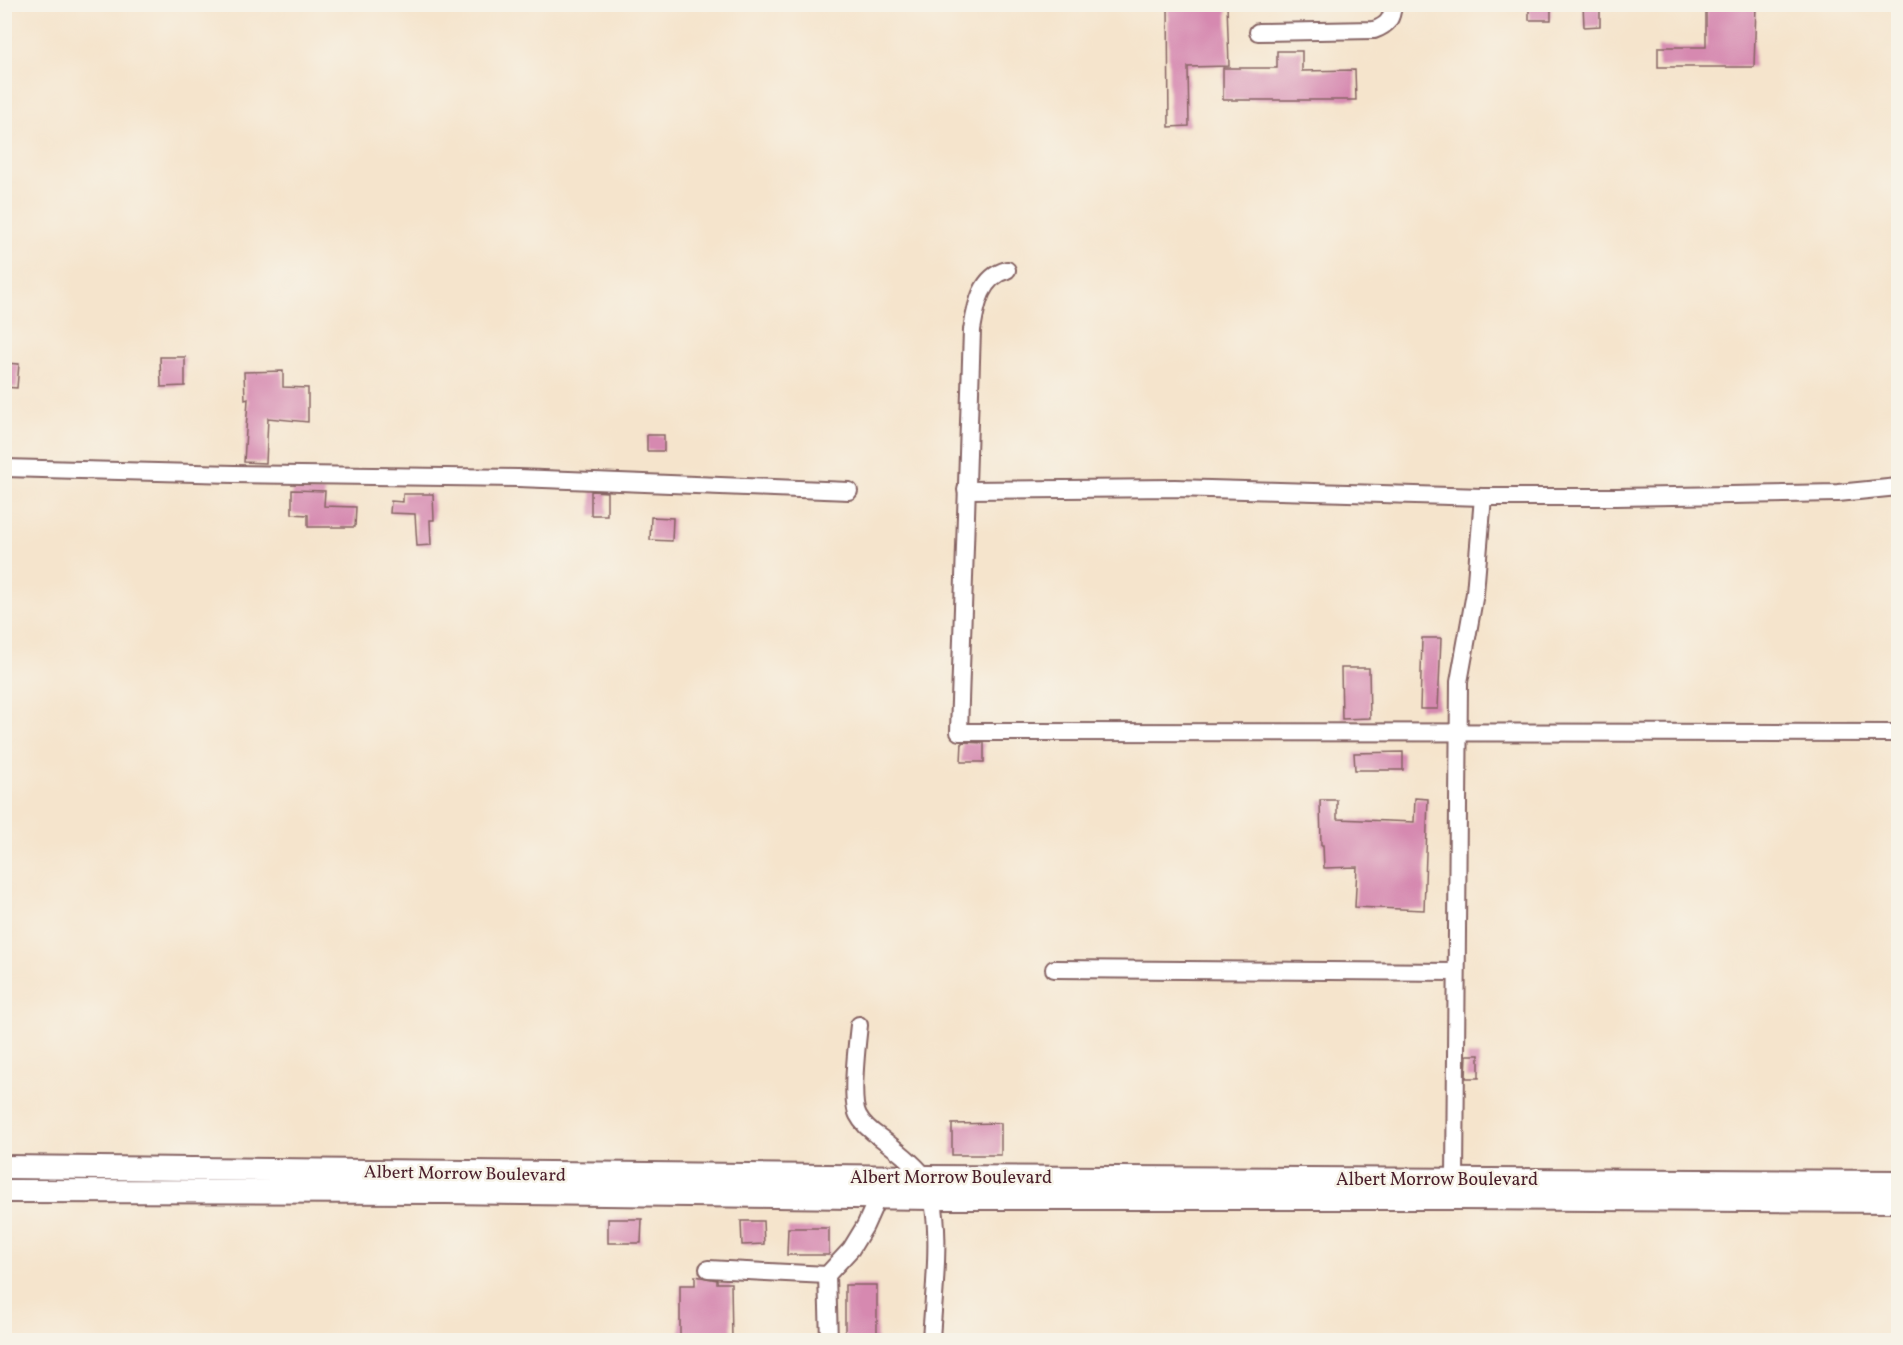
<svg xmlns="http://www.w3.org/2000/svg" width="1903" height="1345" viewBox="0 0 1903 1345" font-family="Vollkorn,serif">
<rect width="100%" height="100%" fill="#f7f3e8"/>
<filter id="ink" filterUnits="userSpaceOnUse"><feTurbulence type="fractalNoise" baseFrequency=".0167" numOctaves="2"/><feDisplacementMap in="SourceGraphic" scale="12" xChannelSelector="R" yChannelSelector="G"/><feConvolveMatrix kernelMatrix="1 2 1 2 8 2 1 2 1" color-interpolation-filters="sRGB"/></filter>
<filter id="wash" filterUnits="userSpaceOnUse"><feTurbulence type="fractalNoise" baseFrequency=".008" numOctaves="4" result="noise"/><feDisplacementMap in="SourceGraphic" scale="24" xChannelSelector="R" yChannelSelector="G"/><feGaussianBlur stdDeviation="1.35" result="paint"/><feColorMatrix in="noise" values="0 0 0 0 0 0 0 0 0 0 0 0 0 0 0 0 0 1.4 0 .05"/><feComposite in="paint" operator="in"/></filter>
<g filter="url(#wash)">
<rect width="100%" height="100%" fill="#f5e4cc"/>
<g id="blocks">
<!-- building -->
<g fill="#d689b0">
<polygon points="1168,4 1227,4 1229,66 1188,67 1189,126 1169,127"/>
<rect x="1529" y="4" width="22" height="16"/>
<polygon points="1583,4 1600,4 1600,26 1584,27"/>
<polygon points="1756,5 1754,67 1658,67 1658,47 1706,47 1706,6"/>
<polygon points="1277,51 1302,51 1302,71 1355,70 1356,100 1223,100 1223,68 1277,68"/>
<polygon points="160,357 185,357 185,386 161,387"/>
<polygon points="4,363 19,364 17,388 4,387"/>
<polygon points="283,371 283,387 308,388 308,422 268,418 266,463 244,462 248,399 245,400 244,372"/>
<rect x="647" y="435" width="17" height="16"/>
<polygon points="292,490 325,491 324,506 356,507 355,527 308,527 308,515 292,514"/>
<polygon points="591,491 607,492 607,515 591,515"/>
<polygon points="403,494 433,494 434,520 430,520 431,545 417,546 415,514 390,513 391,501 403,502"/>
<polygon points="651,517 673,518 672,541 650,540"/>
<polygon points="1422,638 1441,638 1438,709 1420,709"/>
<polygon points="1341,668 1369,668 1370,718 1342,719"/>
<polygon points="962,742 984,743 984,762 961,762"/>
<polygon points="1403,752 1403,770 1355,770 1354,753"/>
<polygon points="1415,798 1428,799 1424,910 1355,907 1357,867 1324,868 1323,845 1321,845 1320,800 1337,800 1337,819 1414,822"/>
<polygon points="1467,1055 1479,1055 1479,1078 1466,1078"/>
<polygon points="1001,1123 1001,1155 952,1155 952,1124"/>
<polygon points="608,1219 642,1219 641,1243 608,1243"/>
<polygon points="741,1221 763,1221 764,1244 742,1245"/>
<polygon points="788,1228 829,1228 829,1255 787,1255"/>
<polygon points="695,1276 717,1280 717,1283 731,1283 732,1341 680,1341 680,1285 695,1285"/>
<rect x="845" y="1285" width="32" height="56"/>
</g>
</g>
</g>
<g filter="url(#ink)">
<use href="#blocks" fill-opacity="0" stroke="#866463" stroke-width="1.5"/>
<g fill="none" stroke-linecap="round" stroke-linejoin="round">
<!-- minor casing -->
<g stroke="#866463" stroke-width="20">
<g id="minor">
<path d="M1258 32 1374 30C1388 25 1392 19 1393 4"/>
<path d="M1007 270C980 277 976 306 972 330L959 732 1898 733"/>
<polyline points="4,468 234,474 518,478 849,491"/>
<polyline points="966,490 1175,488 1483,497 1616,497 1838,493 1898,487"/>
<polyline points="1054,969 1456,972"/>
<path d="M859 1025C857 1044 850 1100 858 1115 863 1125 872 1132 881 1138 893 1147 917 1165 925 1178 945 1214 933 1298 931 1340"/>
<polyline points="1455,1179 1459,682 1475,593 1483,497"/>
<polyline points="708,1269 827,1275"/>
<polyline points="829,1340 827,1275 851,1249 865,1226 878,1197"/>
</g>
</g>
<!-- highway casing -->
<g stroke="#866463" stroke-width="26">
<g id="highway">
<polyline points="4,1167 924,1177 1898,1182"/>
<polyline points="4,1191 446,1192 932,1198 1455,1198 1898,1201"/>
</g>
</g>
<!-- minor -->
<use href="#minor" stroke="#fff" stroke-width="16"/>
<!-- highway -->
<use href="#highway" stroke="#fff" stroke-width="22"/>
</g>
</g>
<g text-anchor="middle" stroke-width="5" stroke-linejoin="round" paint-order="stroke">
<!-- street labels -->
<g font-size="18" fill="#4a1f2b" stroke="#f7f3e8">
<text transform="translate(465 1173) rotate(1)" y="6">Albert Morrow Boulevard</text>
<text x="951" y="1183">Albert Morrow Boulevard</text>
<text x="1437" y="1185">Albert Morrow Boulevard</text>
</g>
</g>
<!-- margin -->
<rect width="1903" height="1345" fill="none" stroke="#f7f3e8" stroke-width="24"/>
</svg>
